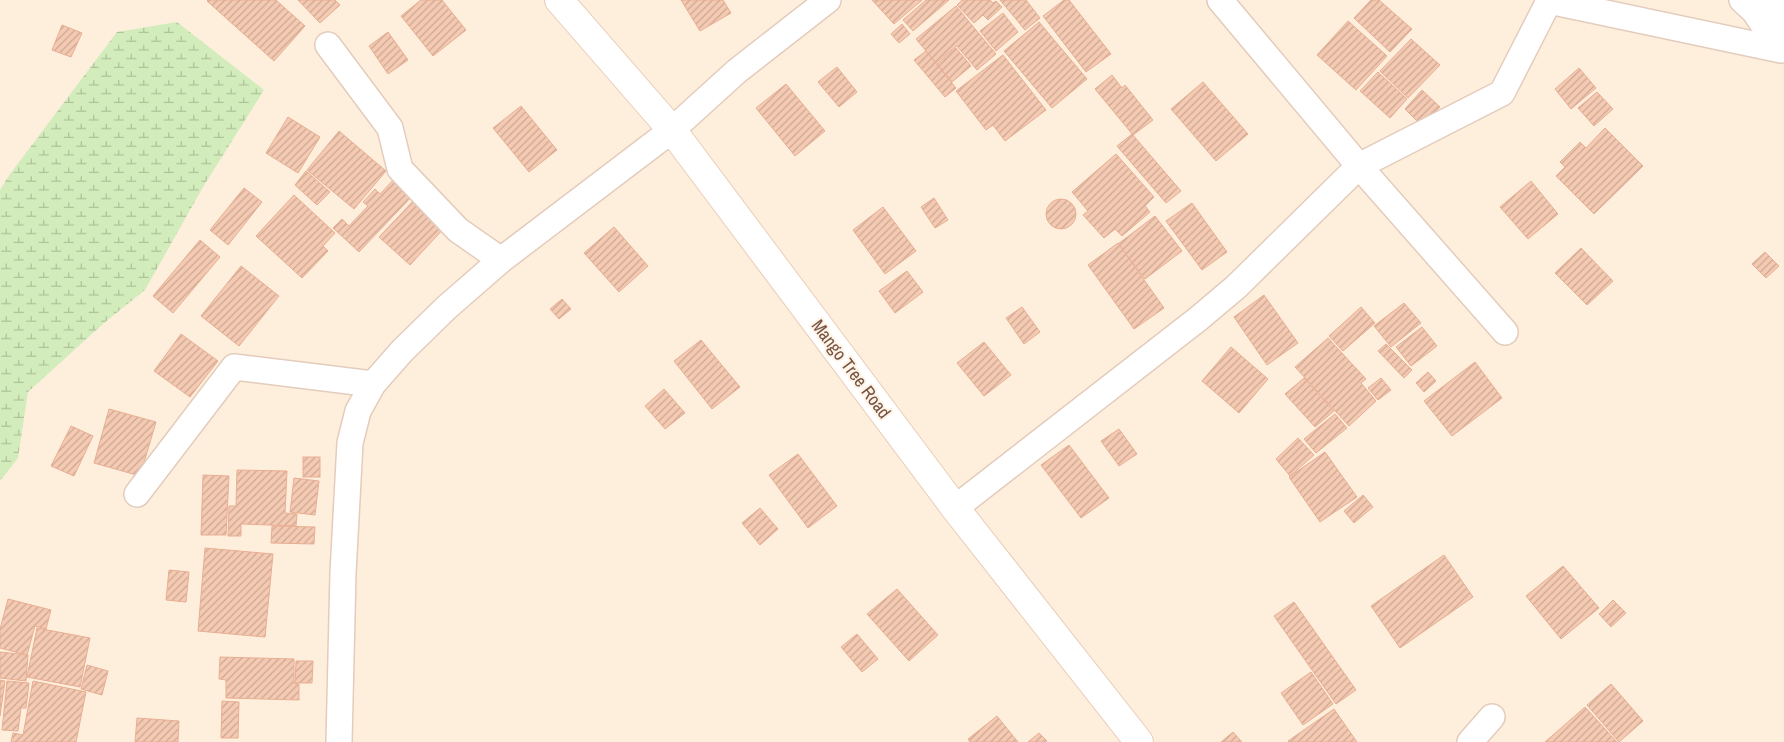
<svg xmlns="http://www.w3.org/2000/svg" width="1784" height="742" viewBox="0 0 1784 742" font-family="'Archivo Narrow',sans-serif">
<defs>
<pattern id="wetland-marsh" width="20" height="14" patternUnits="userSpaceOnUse" patternTransform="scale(1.25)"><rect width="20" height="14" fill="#d2ecbb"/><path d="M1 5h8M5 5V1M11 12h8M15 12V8" fill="none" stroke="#afc29a"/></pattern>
<pattern id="building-hatch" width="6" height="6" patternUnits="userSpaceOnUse" patternTransform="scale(1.25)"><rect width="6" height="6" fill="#f5cab3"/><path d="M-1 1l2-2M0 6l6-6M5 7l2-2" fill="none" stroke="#cba793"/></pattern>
</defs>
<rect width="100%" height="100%" fill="#feefdd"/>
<!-- wetland -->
<polygon fill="url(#wetland-marsh)" points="177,22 264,90 203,187 145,290 104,323 28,392 18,458 0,481 0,190 10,174 117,32"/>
<!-- building -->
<g fill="url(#building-hatch)" stroke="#e9ae92">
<polygon points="208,0 276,0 305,26 274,61 207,1"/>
<polygon points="298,0 335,0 340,5 320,23"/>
<polygon points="421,0 442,0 466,30 433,56 401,16"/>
<polygon points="681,0 723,0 731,13 700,31"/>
<polygon points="872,0 922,0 894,24"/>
<polygon points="926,0 949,0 913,31 903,20"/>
<polygon points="962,0 990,0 993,3 996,1 1002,7 988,20 983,15 974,23 957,5"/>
<polygon points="1000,0 1026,0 1040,18 1025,30"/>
<polygon points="1064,0 1069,0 1111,54 1086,72 1043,16"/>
<polygon points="1371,0 1379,0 1412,29 1390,52 1354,18"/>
<polygon points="956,6 996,54 977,70 957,46 936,63 916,39"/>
<polygon points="1003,13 1018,32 996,51 980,31"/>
<polygon points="1348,21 1387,56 1356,90 1317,55"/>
<polygon points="1039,22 1087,79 1052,108 1004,51"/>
<polygon points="902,24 910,34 899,43 891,34"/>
<polygon points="62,25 82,33 71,57 52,50"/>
<polygon points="388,32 408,60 388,74 369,46"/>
<polygon points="1411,39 1440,65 1408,98 1380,71"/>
<polygon points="956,48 971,66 952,82 937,64"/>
<polygon points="926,51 956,88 945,97 914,60"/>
<polygon points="1003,55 1046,110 1005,141 993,125 986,130 956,91"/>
<polygon points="837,67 857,92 839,107 818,82"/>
<polygon points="1579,68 1596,88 1571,109 1555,89"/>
<polygon points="1378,72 1407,99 1390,118 1360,91"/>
<polygon points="1112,75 1122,88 1125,85 1153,120 1133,135 1095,89"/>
<polygon points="1203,82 1248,134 1216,161 1171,109"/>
<polygon points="786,84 825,131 795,156 756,108"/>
<polygon points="1422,90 1440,107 1422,126 1405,109"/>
<polygon points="1597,92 1613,109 1594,126 1578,108"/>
<polygon points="521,106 557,150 529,172 493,128"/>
<polygon points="288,117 320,137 298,173 266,153"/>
<polygon points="1605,128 1643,166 1594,214 1556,176 1565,167 1560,162 1580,142 1586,148"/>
<polygon points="339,131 386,171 354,209 307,170"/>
<polygon points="1132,134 1181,191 1166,203 1117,146"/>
<polygon points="1116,154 1154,197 1145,206 1150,212 1122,236 1115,229 1104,238 1083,215 1088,211 1072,192"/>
<polygon points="306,171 330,192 317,205 295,185"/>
<polygon points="398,175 416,192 359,252 333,228 342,219 349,226 368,206 363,202 375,189 380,194"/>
<polygon points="1531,181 1558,214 1528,239 1500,207"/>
<polygon points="244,188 262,202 228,245 210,230"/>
<polygon points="294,195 335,233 323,246 328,251 302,278 256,236"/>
<polygon points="417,197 447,225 410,265 379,237"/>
<polygon points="934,198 948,220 935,228 921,207"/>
<circle cx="1061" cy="214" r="15"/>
<polygon points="1192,203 1227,252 1202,270 1166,221"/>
<polygon points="883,207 916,251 885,274 853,230"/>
<polygon points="1155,216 1182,251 1145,279 1118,244"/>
<polygon points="614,227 648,266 619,292 584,253"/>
<polygon points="200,240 220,257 173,313 153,296"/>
<polygon points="1118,243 1164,308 1134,329 1088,265"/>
<polygon points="1581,248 1613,281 1587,305 1555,273"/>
<polygon points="1765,252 1779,266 1766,278 1752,264"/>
<polygon points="241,266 279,296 239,346 201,316"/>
<polygon points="907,271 923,292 895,313 879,291"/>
<polygon points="1264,295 1298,343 1267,365 1234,317"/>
<polygon points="562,299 571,309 559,319 550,309"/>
<polygon points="1404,303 1421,323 1391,347 1374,326"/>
<polygon points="1022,307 1040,332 1024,344 1006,318"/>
<polygon points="1361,307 1375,323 1343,351 1329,336"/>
<polygon points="1422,327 1437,346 1411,366 1396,347"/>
<polygon points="181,334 218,361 190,397 154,371"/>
<polygon points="1328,338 1366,379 1361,383 1376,401 1349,426 1295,367"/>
<polygon points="701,340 740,387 712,409 674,361"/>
<polygon points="984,342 1011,375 984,396 957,363"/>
<polygon points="1386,344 1412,370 1404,378 1378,351"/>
<polygon points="1231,347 1268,379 1239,413 1202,381"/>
<polygon points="1475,362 1502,398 1452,436 1424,401"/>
<polygon points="1428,372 1436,381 1424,392 1416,383"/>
<polygon points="1304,378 1334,411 1315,427 1285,394"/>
<polygon points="1381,378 1391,390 1378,400 1368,388"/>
<polygon points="664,389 685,413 665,429 645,406"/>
<polygon points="109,409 156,422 140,476 94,463"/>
<polygon points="1335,414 1347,428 1316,453 1304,439"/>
<polygon points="71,426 93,436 74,476 51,466"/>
<polygon points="1119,429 1137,454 1119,466 1101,441"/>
<polygon points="1298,438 1314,455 1290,476 1276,459"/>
<polygon points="1069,445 1109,498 1081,518 1041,465"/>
<polygon points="1325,452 1357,497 1320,522 1289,477"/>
<polygon points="798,454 837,506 808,528 769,475"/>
<rect x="303" y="457" width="17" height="20"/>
<polygon points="237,470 287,471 285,513 297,514 296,526 241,524 241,536 228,536 229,506 236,506"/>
<polygon points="203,475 229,476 226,535 201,535"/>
<polygon points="294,478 319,481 315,515 290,512"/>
<polygon points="1363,495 1373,507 1354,523 1344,511"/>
<polygon points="760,508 778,529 760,545 742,523"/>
<polygon points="272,526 315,527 314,544 271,543"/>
<polygon points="205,548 273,554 265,637 198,631"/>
<polygon points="1444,555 1473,597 1400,648 1371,606"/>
<polygon points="1563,566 1599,608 1561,639 1526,596"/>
<polygon points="169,570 189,572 186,602 166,600"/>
<polygon points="897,589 938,635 909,661 867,614"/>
<polygon points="8,599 51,610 46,629 35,626 27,655 0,648 0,629"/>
<polygon points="1613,600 1626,613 1611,627 1599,614"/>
<polygon points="1294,602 1356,690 1336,704 1274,616"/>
<polygon points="37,628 90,638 80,687 27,677"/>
<polygon points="857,634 878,659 862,672 841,647"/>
<polygon points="0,652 28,655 26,681 0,678"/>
<polygon points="220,657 294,659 294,683 299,684 299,700 226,698 226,680 219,679"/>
<polygon points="296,661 313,661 312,683 295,683"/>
<polygon points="87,665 108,671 102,695 81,689"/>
<polygon points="1311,672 1333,704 1303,725 1281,693"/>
<polygon points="0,680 5,681 0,716"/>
<polygon points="7,681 29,683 26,708 21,708 18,731 2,730"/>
<polygon points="33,681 86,692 76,742 11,742 13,733 23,735"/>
<polygon points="1611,684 1643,721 1619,742 1587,705"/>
<polygon points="222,701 239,702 238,738 221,738"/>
<polygon points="1585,707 1617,742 1545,742"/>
<polygon points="1334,709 1357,742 1289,742 1288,741"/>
<polygon points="997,716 1018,742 970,742 968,739"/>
<polygon points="137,718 179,721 178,742 135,742"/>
<polygon points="1233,732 1242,742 1221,742"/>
<polygon points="1039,733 1047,741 1046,742 1028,742"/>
</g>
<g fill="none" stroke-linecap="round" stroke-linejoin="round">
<!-- street casing -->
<g stroke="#e4ccbc" stroke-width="28">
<g id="street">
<polyline points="1220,0 1359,166 1505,332"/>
<polyline points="1742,0 1754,11 1777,45"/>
<polyline points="328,45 390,128 400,169 458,230 501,260"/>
<polyline points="137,494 234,367 373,384"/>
<polyline points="955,508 1198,319 1236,287 1359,166 1502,93 1549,1 1781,50 1773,0"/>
<polyline points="339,742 343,573 350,443 358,411 373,384 402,351 446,308 501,260 672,130 737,71 828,0"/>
<polyline points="1470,742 1492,717"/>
</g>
</g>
<!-- secondary casing -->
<g stroke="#e9cdb9" stroke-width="30">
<polyline id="secondary" points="559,0 672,130 955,508 1139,742"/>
</g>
<!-- street -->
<use href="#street" stroke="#fff" stroke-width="25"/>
<!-- secondary -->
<use href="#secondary" stroke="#fff" stroke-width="28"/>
</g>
<g text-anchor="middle" stroke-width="4" stroke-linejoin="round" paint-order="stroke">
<!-- street labels -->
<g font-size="18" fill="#755344" stroke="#fff3e5">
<text transform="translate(851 369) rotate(53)" y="6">Mango Tree Road</text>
</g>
</g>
</svg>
